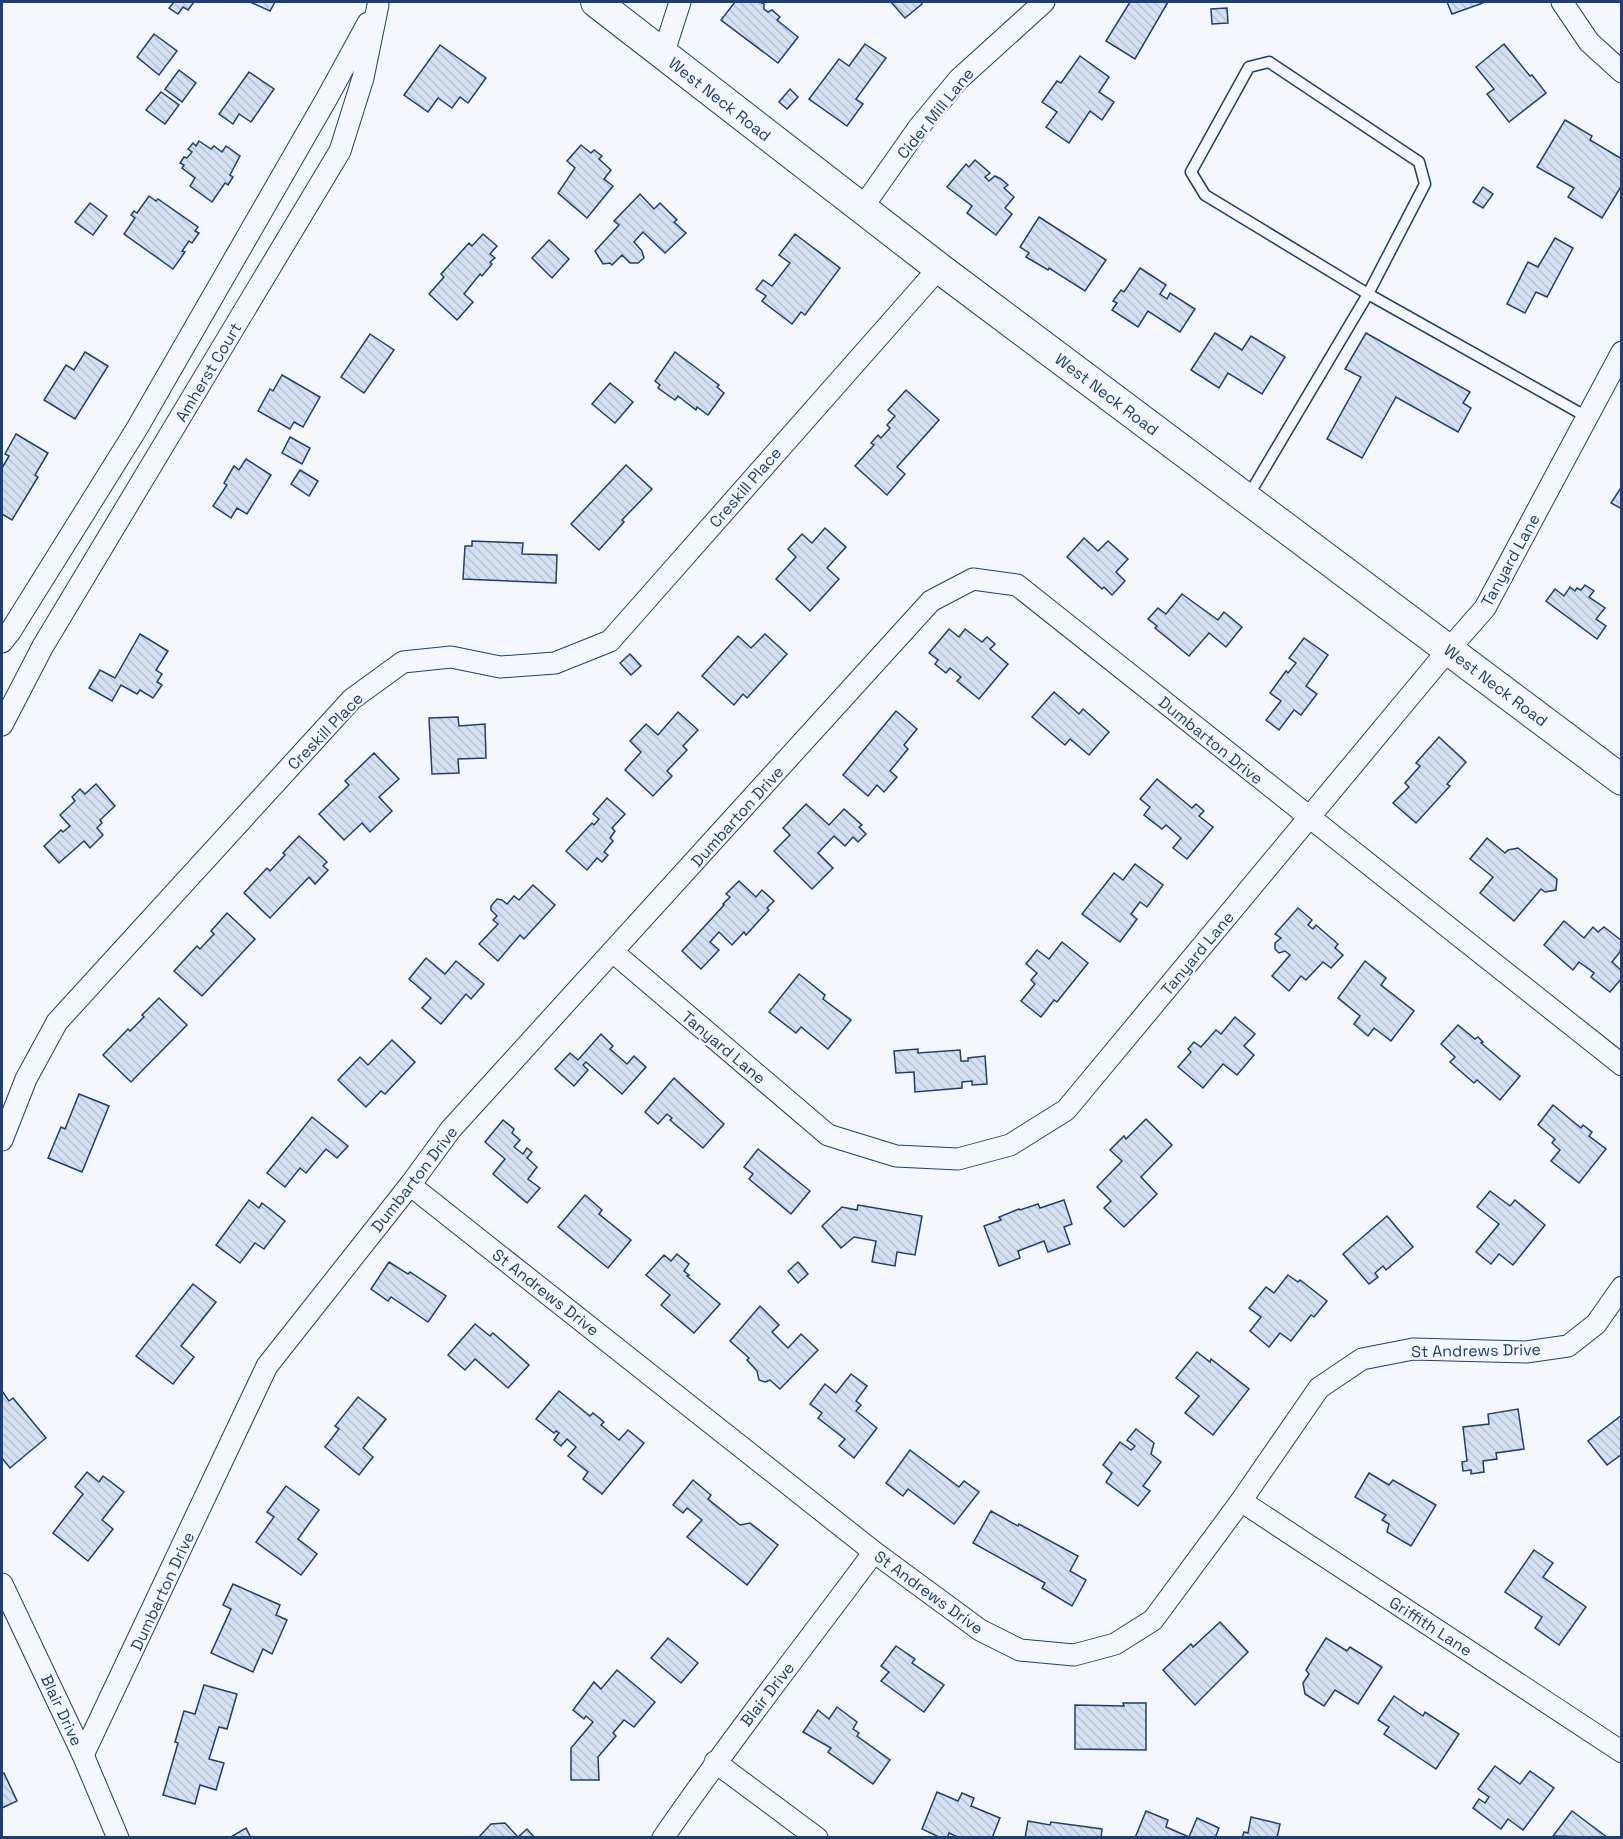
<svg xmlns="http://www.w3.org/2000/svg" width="1623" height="1839" viewBox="0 0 1623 1839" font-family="'Space Grotesk',sans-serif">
<defs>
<pattern id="building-back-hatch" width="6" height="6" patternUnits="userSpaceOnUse" patternTransform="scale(1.5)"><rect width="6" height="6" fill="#d5e0f0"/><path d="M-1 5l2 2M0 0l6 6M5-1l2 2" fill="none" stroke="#b6c1d1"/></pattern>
</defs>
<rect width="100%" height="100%" fill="#f4f7fb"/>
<!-- building -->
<g fill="url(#building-back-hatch)" stroke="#1d3f73" stroke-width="1.5">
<polygon points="174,2 194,2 188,10 183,7 178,14 169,8"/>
<polygon points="250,2 275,2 270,11"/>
<polygon points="735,2 760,2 764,4 764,9 768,12 772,10 780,17 777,20 798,37 778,63 721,20"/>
<polygon points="891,2 921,2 922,4 905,18"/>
<polygon points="1130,2 1168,2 1135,59 1106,41"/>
<polygon points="1447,2 1483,2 1483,3 1452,14"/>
<polygon points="1227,8 1228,23 1212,24 1211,9"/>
<polygon points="154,34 177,51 159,75 137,57"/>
<polygon points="865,44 886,58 856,99 863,104 847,126 809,99 839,59 849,66"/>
<polygon points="1504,44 1530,76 1532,75 1546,93 1509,122 1487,94 1494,89 1476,67"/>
<polygon points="440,45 486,78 468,103 460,97 452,108 438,98 428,112 404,95"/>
<polygon points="1080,56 1109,77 1099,92 1114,102 1102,120 1090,111 1069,143 1046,127 1057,112 1042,102 1057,81 1061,83"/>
<polygon points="179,70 196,83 182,102 165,89"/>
<polygon points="249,72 274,89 251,122 239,114 233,124 219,114"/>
<polygon points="790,89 798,97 787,109 779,102"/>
<polygon points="161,92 179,105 165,124 146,110"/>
<polygon points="1565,120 1592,136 1590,140 1622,159 1622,185 1602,218 1568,197 1574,188 1537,167"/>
<polygon points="199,141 211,149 214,146 222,152 226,146 240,156 230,175 233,177 228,185 225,183 212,202 190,186 195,178 182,168 184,165 180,163 184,157 187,158 192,152 188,149 193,143 196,146"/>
<polygon points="581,145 591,153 594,150 602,156 599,159 611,170 604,179 613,186 587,218 558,193 575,168 567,161"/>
<polygon points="975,160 990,173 985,177 989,181 995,176 1001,179 1008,185 1004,188 1014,197 1005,208 1012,214 996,235 967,213 972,206 947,187 966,164 969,167"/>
<polygon points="1483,187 1493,194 1483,208 1473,202"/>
<polygon points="640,194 654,209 660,203 677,220 674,222 686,233 665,253 643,232 634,242 642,251 644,258 638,263 630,263 622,255 612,265 610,263 603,264 595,251 619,225 614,221"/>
<polygon points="149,196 156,201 158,199 198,227 195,231 199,233 192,243 189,241 182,251 185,252 173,269 124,234 135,218 131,215 134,211 137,213"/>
<polygon points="90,203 107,216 93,235 75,222"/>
<polygon points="1039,217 1106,260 1085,291 1049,268 1048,270 1026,257 1029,253 1020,247"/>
<polygon points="483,234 497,246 490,254 495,258 490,262 492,264 482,276 480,274 464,294 473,302 457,320 429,294 444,277 441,274 469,243 472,246"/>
<polygon points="795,234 840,268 805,315 801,312 792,324 762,301 766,296 756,289 763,280 772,286 790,263 779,255"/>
<polygon points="1555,238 1573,248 1547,297 1536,292 1525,313 1507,304 1528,262 1538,267"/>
<polygon points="549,240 569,259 552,278 532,258"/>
<polygon points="1140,268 1166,285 1160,294 1167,299 1170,293 1195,309 1180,332 1148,311 1138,327 1112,310 1117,303 1113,301 1121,290 1124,292"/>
<polygon points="1215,333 1242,350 1251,336 1285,357 1262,394 1228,373 1219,388 1191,370"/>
<polygon points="1366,333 1470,392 1463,403 1471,408 1458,432 1396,397 1362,458 1327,439 1361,377 1345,369"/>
<polygon points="370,334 394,350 364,393 341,377"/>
<polygon points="85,352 108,366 75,419 44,400 66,365 74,370"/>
<polygon points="675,352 719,385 717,387 724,393 708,415 697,407 696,410 678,396 675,400 658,388 660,385 655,381"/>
<polygon points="282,375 320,397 303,427 294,422 290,429 258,411 270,389 273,391"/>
<polygon points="610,383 633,402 615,423 592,404"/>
<polygon points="906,390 939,420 897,467 905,474 887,495 855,466 874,445 871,443 878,435 881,438 890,428 887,425 895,416 888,410"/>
<polygon points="16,434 48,453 35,475 38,477 12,520 2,514 2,468 9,456 5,454"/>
<polygon points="290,437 310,448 302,464 282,453"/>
<polygon points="246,459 271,475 247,514 237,508 231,518 213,506 227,485 224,483 234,466 239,470"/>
<polygon points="626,465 652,489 622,520 624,522 599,550 571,524"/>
<polygon points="300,470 318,481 309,496 291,484"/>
<polygon points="1622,486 1622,509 1611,503"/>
<polygon points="825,528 846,547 827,568 839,579 810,611 776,579 796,557 788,549 802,534 812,543"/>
<polygon points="1084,538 1098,551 1108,541 1128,559 1116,572 1125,581 1112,595 1104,587 1102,589 1067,557"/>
<polygon points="472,541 523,543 522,554 557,555 556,583 463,579 465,546 472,546"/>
<polygon points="1585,585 1594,591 1589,597 1605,608 1596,619 1606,626 1597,639 1546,601 1555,589 1564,596 1570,587 1575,591 1577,588 1581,590"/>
<polygon points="1182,594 1218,620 1224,612 1242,627 1226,647 1209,633 1189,656 1155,628 1157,626 1148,619 1158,608 1166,614"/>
<polygon points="949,629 959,637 965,629 982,642 987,637 995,644 990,649 1008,664 979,699 957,681 961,677 950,668 946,673 935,664 938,660 929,653"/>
<polygon points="140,634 168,651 156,670 162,674 157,682 162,685 153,698 140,690 137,694 121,685 112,701 89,688 100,670 115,678"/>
<polygon points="765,634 787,654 747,698 743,694 734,705 702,676 738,636 751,648"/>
<polygon points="1304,638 1328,655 1306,686 1317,694 1301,715 1294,710 1279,730 1266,720 1281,701 1270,693 1286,671 1288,673 1296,663 1289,658"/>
<polygon points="630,654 641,666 631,675 620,663"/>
<polygon points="1054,692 1079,714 1083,709 1109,732 1089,755 1070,739 1065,745 1032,717"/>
<polygon points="896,711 917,729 904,745 908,749 890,771 897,777 884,792 877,785 868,796 843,775"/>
<polygon points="678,712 698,730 683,746 687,750 667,771 672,776 653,796 625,770 641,752 630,741 646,724 658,735"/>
<polygon points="458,717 459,726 485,724 486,758 458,759 459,773 432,774 429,718"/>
<polygon points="1439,737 1466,762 1447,784 1450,786 1416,823 1393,803 1409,787 1405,783 1420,766 1416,763"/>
<polygon points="374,753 399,779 379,797 392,811 370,832 362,823 344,840 319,814 349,785 345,781"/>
<polygon points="1157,779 1192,808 1196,804 1204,811 1199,816 1213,827 1187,859 1173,848 1181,838 1166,825 1162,829 1144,815 1150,807 1140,799"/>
<polygon points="96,784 115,806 100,820 102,823 97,828 103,835 90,848 84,841 59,863 44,846 61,830 63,832 70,826 60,815 75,801 72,797 80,789 85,794"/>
<polygon points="607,798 625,814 612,828 615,831 610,838 613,841 604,852 608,855 602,862 597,858 587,870 566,851 592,823 594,825 599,819 593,814"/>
<polygon points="806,804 829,825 844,809 862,825 859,827 866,834 858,842 853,837 845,846 834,836 818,853 833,868 812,889 774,851 790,835 783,828"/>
<polygon points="299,836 327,862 323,866 328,870 315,884 309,877 270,918 244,893 267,868 270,871 285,855 283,853"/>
<polygon points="1487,838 1505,853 1508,850 1518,848 1557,879 1556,890 1545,892 1541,889 1514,921 1480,893 1493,877 1470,859"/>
<polygon points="1135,864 1163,885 1147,907 1140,902 1131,914 1137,919 1120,942 1082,914 1114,873 1123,880"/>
<polygon points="739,881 756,897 762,890 774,901 767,908 769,910 746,935 744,932 732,945 719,932 710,942 719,950 701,969 682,951 724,905 723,904 730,897 726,894"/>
<polygon points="533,885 555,905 524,939 520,935 498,961 479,944 498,924 493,920 497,916 491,910 491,906 497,899 502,900 507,904 514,896 519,900"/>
<polygon points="1298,908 1312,920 1308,925 1313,929 1316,925 1338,944 1335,948 1343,955 1331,968 1323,962 1306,980 1301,976 1289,991 1272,976 1290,955 1285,951 1279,953 1275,949 1275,943 1281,938 1275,934"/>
<polygon points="227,913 255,939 202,996 174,971 197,946 200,949 214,934 211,931"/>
<polygon points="1564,921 1584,938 1593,927 1598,932 1604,927 1622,941 1620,952 1612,962 1622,971 1622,978 1610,992 1591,977 1594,973 1579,962 1573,970 1544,945"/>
<polygon points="1062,942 1088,963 1057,1002 1054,1000 1041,1017 1021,1001 1035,984 1031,980 1037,973 1026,964 1037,950 1049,959"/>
<polygon points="426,958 445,974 456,961 484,984 471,999 466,994 441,1024 422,1008 431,998 409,979"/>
<polygon points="1365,961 1386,978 1381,985 1414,1011 1391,1041 1374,1028 1368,1036 1354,1024 1360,1016 1338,998"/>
<polygon points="799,974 825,995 823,999 851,1020 828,1049 801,1027 796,1033 769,1012"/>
<polygon points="159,998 187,1025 131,1082 103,1055 128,1029 130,1031 144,1017 142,1015"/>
<polygon points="1235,1017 1255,1034 1244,1046 1254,1055 1237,1075 1223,1064 1203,1088 1178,1067 1191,1052 1188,1049 1194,1042 1201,1047 1216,1030 1221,1034"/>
<polygon points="1458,1025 1475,1039 1478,1037 1483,1042 1481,1043 1520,1076 1500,1100 1477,1080 1474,1083 1450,1062 1455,1057 1441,1044"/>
<polygon points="601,1034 613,1046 610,1049 627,1064 634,1056 646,1067 622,1094 586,1062 583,1065 588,1070 574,1086 555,1069 570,1053 578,1060"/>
<polygon points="392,1040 415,1062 385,1094 381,1091 366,1107 338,1080 360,1057 368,1065"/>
<polygon points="918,1049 918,1053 960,1050 961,1061 968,1061 968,1058 985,1056 987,1084 972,1085 972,1081 962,1082 962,1088 915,1092 914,1072 896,1073 894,1051"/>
<polygon points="674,1078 724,1124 703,1148 670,1120 672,1118 667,1114 658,1124 645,1112"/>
<polygon points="79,1094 109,1106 82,1172 48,1158 61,1127 65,1129"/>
<polygon points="1553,1105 1581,1128 1583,1125 1592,1132 1589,1136 1606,1149 1579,1183 1551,1161 1560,1150 1552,1143 1555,1139 1538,1125"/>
<polygon points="312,1117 348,1146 337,1158 326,1149 306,1173 300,1168 285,1187 267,1173"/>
<polygon points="1146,1119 1172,1145 1141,1177 1157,1194 1124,1227 1104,1208 1111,1201 1097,1187 1122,1161 1110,1150 1124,1136 1126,1139"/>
<polygon points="503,1120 514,1129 512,1133 520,1140 514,1147 523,1154 527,1148 532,1152 527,1158 537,1167 528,1179 540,1188 527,1203 493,1174 505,1159 485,1142"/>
<polygon points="758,1149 810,1191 791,1214 749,1179 753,1174 744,1167"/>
<polygon points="1490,1191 1510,1206 1515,1200 1545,1225 1513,1265 1499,1254 1491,1264 1476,1252 1499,1224 1477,1207"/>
<polygon points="585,1195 602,1210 599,1214 631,1240 608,1268 558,1227"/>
<polygon points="249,1200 259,1208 262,1203 285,1221 264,1249 255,1243 240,1263 216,1245"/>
<polygon points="1064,1200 1072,1224 1064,1227 1070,1244 1048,1252 1044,1241 1018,1251 1020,1258 999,1266 984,1226 1001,1220 999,1217 1019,1209 1020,1210 1038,1204 1040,1208"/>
<polygon points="858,1205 922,1216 915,1255 897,1252 895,1266 872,1262 876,1241 854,1237 841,1248 822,1226 842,1207 857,1210"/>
<polygon points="1387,1216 1413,1247 1386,1270 1383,1266 1375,1273 1378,1277 1369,1284 1343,1254"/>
<polygon points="677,1254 689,1264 684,1271 689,1275 687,1276 720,1304 694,1333 661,1305 670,1295 646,1275 664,1255 671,1261"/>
<polygon points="389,1262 408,1274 410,1272 446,1296 428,1322 391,1297 388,1301 371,1289"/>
<polygon points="798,1262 808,1274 798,1283 788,1271"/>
<polygon points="1288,1275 1298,1282 1300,1280 1327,1301 1314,1317 1311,1315 1291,1341 1280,1333 1269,1347 1250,1331 1261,1317 1249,1308 1266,1287 1274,1293"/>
<polygon points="193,1284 216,1302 181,1346 194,1357 173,1384 136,1356"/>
<polygon points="760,1306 779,1325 772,1332 788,1348 801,1334 818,1350 780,1389 770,1380 765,1382 759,1380 757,1371 747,1360 749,1358 730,1341"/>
<polygon points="475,1324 490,1336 493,1333 529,1365 508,1388 475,1359 465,1370 448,1355"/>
<polygon points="1197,1352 1210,1362 1211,1359 1249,1389 1213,1435 1185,1413 1199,1396 1176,1378"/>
<polygon points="851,1374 867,1386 856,1401 861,1405 856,1411 877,1428 854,1458 839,1446 845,1439 818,1418 822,1413 810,1404 825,1384 836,1393"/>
<polygon points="2,1391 9,1401 13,1398 46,1438 10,1468 2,1458"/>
<polygon points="559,1391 590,1416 593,1413 604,1422 601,1425 619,1440 628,1430 644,1443 602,1494 583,1479 588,1472 568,1456 576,1447 567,1439 561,1446 554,1440 559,1433 556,1431 554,1433 536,1419"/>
<polygon points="358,1397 386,1419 363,1448 373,1457 359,1475 325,1447 339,1429 335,1426"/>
<polygon points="1518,1409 1524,1449 1496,1453 1497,1459 1483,1461 1484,1472 1471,1474 1471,1470 1463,1471 1462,1462 1467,1461 1463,1427 1489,1424 1488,1414"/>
<polygon points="1622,1415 1622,1454 1607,1465 1588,1441"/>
<polygon points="1136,1429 1154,1443 1151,1454 1161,1462 1143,1486 1150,1491 1138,1506 1106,1482 1112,1473 1103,1465 1120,1442 1131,1450 1135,1446 1127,1440"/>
<polygon points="910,1450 959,1487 964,1481 979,1492 954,1524 908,1489 903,1496 886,1483"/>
<polygon points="87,1472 99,1482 103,1476 124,1492 102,1520 113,1529 88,1561 53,1533 83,1494 75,1487"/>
<polygon points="1369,1473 1389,1485 1393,1480 1436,1505 1411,1546 1387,1532 1389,1524 1382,1520 1386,1515 1355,1497"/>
<polygon points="693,1480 711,1495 708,1499 740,1525 750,1523 778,1545 747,1585 687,1537 702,1520 687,1508 683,1513 673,1505"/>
<polygon points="286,1486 319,1510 298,1539 317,1554 301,1575 256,1542 274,1517 267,1512"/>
<polygon points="991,1511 1018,1526 1019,1524 1078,1556 1070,1571 1086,1580 1072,1606 1042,1588 1045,1583 973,1543"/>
<polygon points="1534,1550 1553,1563 1543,1577 1586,1607 1559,1645 1535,1628 1542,1617 1505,1592"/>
<polygon points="233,1584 280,1605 276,1615 287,1620 272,1654 263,1649 253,1672 211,1653 231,1609 223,1605"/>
<polygon points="1220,1622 1248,1652 1195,1705 1163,1670 1191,1644 1193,1647"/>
<polygon points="668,1638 698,1663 681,1683 651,1658"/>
<polygon points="1326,1638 1347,1651 1350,1647 1382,1667 1358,1704 1335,1690 1324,1706 1305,1694 1303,1683 1309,1674 1306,1670"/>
<polygon points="896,1646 915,1659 912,1663 944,1685 924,1712 881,1681 889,1672 881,1666"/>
<polygon points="617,1670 655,1702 634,1727 624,1720 613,1733 616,1736 598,1757 599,1780 571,1780 571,1748 593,1722 586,1716 584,1719 573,1710 594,1682 601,1689"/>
<polygon points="204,1685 237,1694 227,1729 219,1727 209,1759 224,1763 216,1790 200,1785 195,1804 163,1795 178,1743 175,1742 184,1711 195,1714"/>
<polygon points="1394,1696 1423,1716 1425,1712 1459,1734 1436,1769 1384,1734 1389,1727 1378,1720"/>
<polygon points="1123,1703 1146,1703 1146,1750 1075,1749 1075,1705 1124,1706"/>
<polygon points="837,1707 857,1722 853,1729 859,1733 857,1736 890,1760 873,1784 828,1752 831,1748 803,1732 818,1710 829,1719"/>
<polygon points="1495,1766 1520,1784 1530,1771 1554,1788 1523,1830 1508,1819 1501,1829 1473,1808 1479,1799 1485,1803 1489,1797 1478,1789"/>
<polygon points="4,1773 17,1801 2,1808 2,1774"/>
<polygon points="937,1792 958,1801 962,1793 974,1798 971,1806 1000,1818 992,1838 960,1838 949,1833 947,1838 941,1838 922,1829"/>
<polygon points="1146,1811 1168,1820 1166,1827 1189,1837 1197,1818 1219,1828 1215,1838 1135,1838"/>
<polygon points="1572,1811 1608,1838 1553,1836"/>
<polygon points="1251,1817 1280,1824 1277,1838 1242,1838 1244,1832 1248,1833"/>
<polygon points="1028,1821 1050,1825 1051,1822 1102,1829 1101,1838 1025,1838"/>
<polygon points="505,1823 518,1837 527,1829 535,1838 478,1838 491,1824"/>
<polygon points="246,1828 251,1838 229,1838"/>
</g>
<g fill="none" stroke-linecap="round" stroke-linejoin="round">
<!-- lane casing -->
<g stroke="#1d3f73" stroke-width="13">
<polyline id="lane" points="1247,498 1368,294 1425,184 1419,162 1269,62 1249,67 1191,172 1205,195 1368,294 1587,417"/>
</g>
<!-- street casing -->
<g stroke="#1d3f73" stroke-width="23">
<g id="street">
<polyline points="1562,2 1589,42 1622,72"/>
<polyline points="663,55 680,2"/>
<polyline points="862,208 919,127 959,79 1044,2"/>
<polyline points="2,642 10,632 136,430 327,98 368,23"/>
<polyline points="2,725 43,646 340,151 363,78 378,5"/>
<polyline points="613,952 828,1135 896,1156 958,1159 1010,1145 1066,1110 1449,649 1485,608 1622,352"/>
<polyline points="2,1140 26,1079 57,1022 352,699 403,662 451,657 500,667 555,663 610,641 939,268"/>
<polyline points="410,1185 874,1552 980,1630 1020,1650 1074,1655 1115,1644 1153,1620 1241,1501 1319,1388 1362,1359 1413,1349 1526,1352 1568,1346 1596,1324 1622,1287"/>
<polyline points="1241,1501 1622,1752"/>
<polyline points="2,1584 83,1755 118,1838"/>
<polyline points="83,1755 267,1366 410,1185 451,1129 931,601 973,579 1017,585 1622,1065"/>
<polyline points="715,1762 817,1838"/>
<path d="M663 1838C730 1740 803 1648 874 1552"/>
</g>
</g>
<!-- secondary casing -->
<g stroke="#1d3f73" stroke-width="32">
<polyline id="secondary" points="596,2 939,268 1622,780"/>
</g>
<!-- lane -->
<use href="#lane" stroke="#f4f7fb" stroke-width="10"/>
<!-- street -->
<use href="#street" stroke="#f4f7fb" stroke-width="21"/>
<!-- secondary -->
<use href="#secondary" stroke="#f4f7fb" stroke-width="30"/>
</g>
<g text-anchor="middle" stroke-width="4.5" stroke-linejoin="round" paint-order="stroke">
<!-- street labels -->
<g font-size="16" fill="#1d3f73" stroke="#f4f7fb">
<text transform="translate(720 99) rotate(38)" y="6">West Neck Road</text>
<text transform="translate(935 113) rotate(-51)" y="6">Cider Mill Lane</text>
<text transform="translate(208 372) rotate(-59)" y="6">Amherst Court</text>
<text transform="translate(1107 394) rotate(37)" y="6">West Neck Road</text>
<text transform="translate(745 487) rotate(-49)" y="6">Creskill Place</text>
<text transform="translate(1510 560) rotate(-61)" y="6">Tanyard Lane</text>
<text transform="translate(1496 685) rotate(37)" y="6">West Neck Road</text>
<text transform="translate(325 731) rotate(-46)" y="6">Creskill Place</text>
<text transform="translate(1211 740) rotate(39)" y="6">Dumbarton Drive</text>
<text transform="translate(737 816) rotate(-48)" y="6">Dumbarton Drive</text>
<text transform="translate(1197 953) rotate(-50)" y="6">Tanyard Lane</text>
<text transform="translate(724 1047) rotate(40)" y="6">Tanyard Lane</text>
<text transform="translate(414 1179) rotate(-52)" y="6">Dumbarton Drive</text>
<text transform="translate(546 1292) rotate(38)" y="6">St Andrews Drive</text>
<text transform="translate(1476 1350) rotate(-1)" y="6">St Andrews Drive</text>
<text transform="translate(162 1591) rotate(-65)" y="6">Dumbarton Drive</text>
<text transform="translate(929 1592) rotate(36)" y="6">St Andrews Drive</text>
<text transform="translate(1431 1626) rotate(33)" y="6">Griffith Lane</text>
<text transform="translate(767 1694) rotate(-52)" y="6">Blair Drive</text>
<text transform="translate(62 1710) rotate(65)" y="6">Blair Drive</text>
</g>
</g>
<!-- border -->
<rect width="1623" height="1839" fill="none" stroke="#1d3f73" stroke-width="6"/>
</svg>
